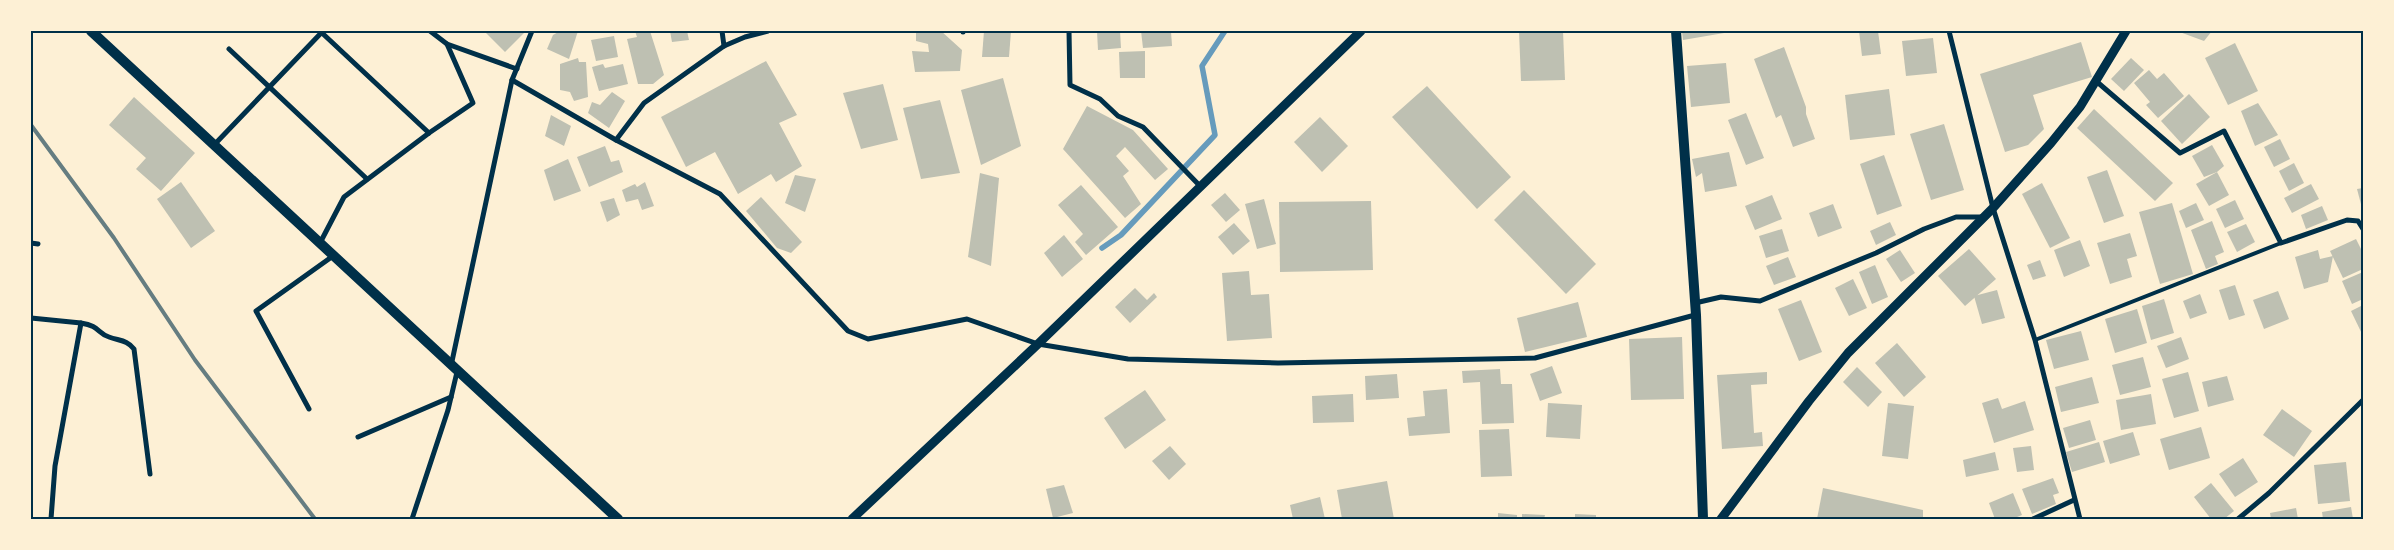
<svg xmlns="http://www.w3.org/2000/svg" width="2394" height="550" viewBox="0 0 2394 550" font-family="Poppins,sans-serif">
<rect width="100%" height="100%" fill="#fdf0d5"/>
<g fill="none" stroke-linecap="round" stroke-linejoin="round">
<!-- stream -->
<polyline stroke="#669bbc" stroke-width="5.5" points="1102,248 1121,235 1215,135 1202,66 1225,31"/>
</g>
<!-- building -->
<g fill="#bec0b2">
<polygon points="484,31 526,31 505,52"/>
<polygon points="560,31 578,31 569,59 547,49 553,35"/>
<polygon points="635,31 650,31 664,75 653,84 638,84 627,39 637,37"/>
<polygon points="670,31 687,31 689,40 672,42"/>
<polygon points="916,31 941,31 962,50 960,71 915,72 912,51 929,52 928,44 916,41"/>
<polygon points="984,31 1011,31 1009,57 982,57"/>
<polygon points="1097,31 1120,31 1121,48 1098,50"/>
<polygon points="1141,31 1171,31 1172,46 1143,48"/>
<polygon points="1519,31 1563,31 1565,80 1521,81"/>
<polygon points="1682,31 1730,31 1730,32 1683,40"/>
<polygon points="1859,31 1878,31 1881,54 1862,56"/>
<polygon points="2177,31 2212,31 2204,41"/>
<polygon points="614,36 618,57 596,61 591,40"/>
<polygon points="1933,38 1937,73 1906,76 1902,41"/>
<polygon points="2081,42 2092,77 2033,95 2044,129 2028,145 2005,152 1980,74"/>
<polygon points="2235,43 2258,91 2228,105 2205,58"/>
<polygon points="1784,47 1806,107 1806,114 1815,139 1793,147 1781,115 1776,118 1754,59"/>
<polygon points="1145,51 1145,78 1120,78 1119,52"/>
<polygon points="578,58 579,62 586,62 588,97 574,101 570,92 560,90 560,64"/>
<polygon points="2131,58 2144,70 2124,91 2111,79"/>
<polygon points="766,61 797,115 779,123 802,166 776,182 771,174 738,194 715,152 686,167 661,117"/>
<polygon points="1726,63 1730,103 1691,107 1687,66"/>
<polygon points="603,64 605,68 623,64 628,84 599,91 592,67"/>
<polygon points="2149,70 2157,79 2164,73 2184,96 2158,118 2146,105 2150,102 2134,83"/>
<polygon points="1003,78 1021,146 981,165 961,90"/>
<polygon points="883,84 898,140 861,149 843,93"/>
<polygon points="1427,86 1511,177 1477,209 1392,117"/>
<polygon points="1889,89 1895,135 1850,140 1845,95"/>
<polygon points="612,92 625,101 609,128 588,113 592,102 600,105"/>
<polygon points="2189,94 2210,117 2182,144 2161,121"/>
<polygon points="134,97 195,153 161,191 136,169 146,158 109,125"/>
<polygon points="940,100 960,173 921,179 903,108"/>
<polygon points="2258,103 2278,135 2255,146 2241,111"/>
<polygon points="1087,106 1133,130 1168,169 1155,180 1125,147 1116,156 1129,171 1123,176 1141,204 1125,218 1063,149"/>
<polygon points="2094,109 2173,183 2155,201 2077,128"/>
<polygon points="1746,113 1764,158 1746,165 1728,120"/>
<polygon points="551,115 571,126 564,146 545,136"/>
<polygon points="1320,117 1348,146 1322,172 1294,142"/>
<polygon points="1944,124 1964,190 1931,200 1910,134"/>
<polygon points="2280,139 2290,159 2274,167 2264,147"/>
<polygon points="2212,145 2224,166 2217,172 2204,177 2192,156"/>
<polygon points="605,146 611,162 619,160 623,172 589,187 577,157"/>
<polygon points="1729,152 1737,186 1705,192 1702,173 1696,177 1692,159"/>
<polygon points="1884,155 1902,206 1877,215 1860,164"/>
<polygon points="568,159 581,191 554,201 544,170"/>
<polygon points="2294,163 2304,183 2289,191 2279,171"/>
<polygon points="2107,170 2124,216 2104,223 2087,177"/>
<polygon points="2217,172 2229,195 2209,206 2196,184"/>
<polygon points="980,173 999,178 991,266 968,257"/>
<polygon points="795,175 816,179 805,212 785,203"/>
<polygon points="181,182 215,231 191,248 157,199"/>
<polygon points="645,182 654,206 642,210 638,199 626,202 622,190 635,184 637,187"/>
<polygon points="2042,183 2070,238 2050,248 2022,194"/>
<polygon points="2311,184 2319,199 2292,213 2284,198"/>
<polygon points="1081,185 1118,227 1086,255 1075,242 1083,234 1058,205"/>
<polygon points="2363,188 2363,208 2362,208 2357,189"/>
<polygon points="1524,190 1596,264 1566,294 1494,220"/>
<polygon points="1225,193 1240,210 1226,222 1211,205"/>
<polygon points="1772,195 1782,219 1755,230 1745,206"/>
<polygon points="761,197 802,242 791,253 777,248 746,211"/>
<polygon points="614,198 620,215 607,222 600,202"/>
<polygon points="1264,199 1276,244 1257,249 1245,204"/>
<polygon points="2235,200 2244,219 2225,228 2216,209"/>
<polygon points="1371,201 1373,270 1280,272 1279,202"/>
<polygon points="2172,203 2193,274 2160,284 2139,212"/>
<polygon points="2196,203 2204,220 2186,228 2179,211"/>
<polygon points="1833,204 1842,228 1818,237 1809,213"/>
<polygon points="2322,206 2328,220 2306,229 2301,215"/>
<polygon points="2212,221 2224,252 2215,256 2218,264 2206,269 2191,230"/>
<polygon points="1890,222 1896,235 1876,245 1870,231"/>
<polygon points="1234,223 1250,241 1233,255 1218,237"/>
<polygon points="2246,224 2255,242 2237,252 2227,232"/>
<polygon points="1782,229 1789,251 1766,258 1759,236"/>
<polygon points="2130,233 2137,256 2127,259 2132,277 2110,284 2097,243"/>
<polygon points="1064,235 1083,259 1062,277 1044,253"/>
<polygon points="2356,239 2363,253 2363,269 2343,278 2330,251"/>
<polygon points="2080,240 2090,266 2064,277 2054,250"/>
<polygon points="1969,249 1996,279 1965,306 1938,276"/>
<polygon points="1900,250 1915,273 1901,282 1886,259"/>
<polygon points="2318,250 2320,259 2333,256 2328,282 2304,289 2295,257"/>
<polygon points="1788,257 1796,277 1774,285 1766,266"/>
<polygon points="2040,260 2046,276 2033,280 2027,265"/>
<polygon points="1875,265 1888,297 1872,304 1859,272"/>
<polygon points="1249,271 1251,295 1269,294 1272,338 1227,341 1222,273"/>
<polygon points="2363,272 2363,299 2352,304 2342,281"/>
<polygon points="1853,279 1867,308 1849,316 1835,288"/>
<polygon points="2235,285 2245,315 2229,320 2219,290"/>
<polygon points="1135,288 1147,300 1154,293 1157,297 1130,323 1115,307"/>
<polygon points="1997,290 2005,318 1982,324 1974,296"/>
<polygon points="2278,291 2289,319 2264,329 2253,300"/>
<polygon points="2200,294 2207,313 2190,319 2183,301"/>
<polygon points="2164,299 2174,333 2151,340 2142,306"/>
<polygon points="1801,300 1822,352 1799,361 1778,309"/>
<polygon points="1578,302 1587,337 1525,352 1517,318"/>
<polygon points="2363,305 2363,336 2351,311"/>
<polygon points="2137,309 2147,343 2115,353 2105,319"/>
<polygon points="2081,331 2089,360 2054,369 2046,340"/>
<polygon points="1682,337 1684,399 1631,400 1629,339"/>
<polygon points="2181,337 2189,359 2166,368 2157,346"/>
<polygon points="1897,343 1926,377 1904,397 1875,363"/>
<polygon points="2143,357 2151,387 2120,395 2112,365"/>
<polygon points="1552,366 1562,393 1540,401 1530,374"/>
<polygon points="1857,367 1882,392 1868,407 1843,382"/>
<polygon points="1500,369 1501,384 1512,384 1514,423 1482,424 1480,382 1463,383 1462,371"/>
<polygon points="1767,372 1767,384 1751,385 1754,433 1762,432 1763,446 1722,449 1717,375"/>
<polygon points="2188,372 2199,411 2174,418 2162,379"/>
<polygon points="1397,374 1399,398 1366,400 1365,376"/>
<polygon points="2227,376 2234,400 2208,407 2202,382"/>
<polygon points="2092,377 2099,403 2061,412 2055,387"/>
<polygon points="1447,389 1450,433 1409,436 1407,418 1425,416 1423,391"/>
<polygon points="1145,390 1166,420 1125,449 1104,418"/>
<polygon points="1353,394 1354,422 1313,423 1312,396"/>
<polygon points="2151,394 2156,424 2121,430 2116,400"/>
<polygon points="1998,398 2002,409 2025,401 2034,430 1994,443 1982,403"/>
<polygon points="1548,403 1582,405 1580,439 1546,437"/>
<polygon points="1888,403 1914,406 1908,459 1882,456"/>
<polygon points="2282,409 2312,431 2294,457 2263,435"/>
<polygon points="2090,420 2096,440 2069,448 2063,428"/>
<polygon points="2201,427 2210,458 2169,470 2160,439"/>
<polygon points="1509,429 1512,476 1481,477 1479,430"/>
<polygon points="2133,432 2140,455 2110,464 2103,441"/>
<polygon points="2099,442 2105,462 2072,472 2066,452"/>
<polygon points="1170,446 1186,464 1169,480 1152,461"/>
<polygon points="2031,446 2034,470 2017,472 2013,448"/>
<polygon points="1995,452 1999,470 1966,477 1963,460"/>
<polygon points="2243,458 2258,482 2235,497 2219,474"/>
<polygon points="2346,462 2350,501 2318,504 2314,465"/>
<polygon points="2053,478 2059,493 2053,495 2056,504 2032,514 2022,489"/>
<polygon points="1387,481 1394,519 1342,519 1337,490"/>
<polygon points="2211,483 2234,511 2224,519 2211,519 2194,497"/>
<polygon points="1064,485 1073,513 1053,518 1046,489"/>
<polygon points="1823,488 1923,510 1923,519 1817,519"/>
<polygon points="2013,493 2022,515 2012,519 1995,519 1989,503"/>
<polygon points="1320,497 1325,519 1293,519 1290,505"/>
<polygon points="2351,507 2353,519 2323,519 2322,512"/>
<polygon points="2296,508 2298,519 2271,519 2270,513"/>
<polygon points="1498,513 1517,515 1517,519 1498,519"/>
<polygon points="1522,514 1545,515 1544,519 1522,519"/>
<polygon points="1575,514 1596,515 1596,519 1575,519"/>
</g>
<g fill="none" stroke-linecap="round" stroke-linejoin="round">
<!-- service -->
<polyline stroke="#003049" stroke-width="4" points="2035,340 2281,243"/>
<!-- minor -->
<g stroke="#003049" stroke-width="5">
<polyline points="430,31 447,44 517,69"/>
<polyline points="722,31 724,46"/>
<polyline points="963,31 963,32"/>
<polyline points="1069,31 1070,85 1100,99 1118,116 1143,127 1200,186"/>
<polyline points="1949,31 1993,208 2035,340 2080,519"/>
<polyline points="321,32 429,133"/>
<polyline points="229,49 367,179"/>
<polyline points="512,80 616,140 720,194 848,331 868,339 967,319 1038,344 1128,359 1278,363 1535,358 1695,315"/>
<polyline points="2096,81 2180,153 2224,131 2281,243 2347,220 2358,221 2363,229"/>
<polyline points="616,140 644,103 724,46 745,37 768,31"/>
<polyline points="214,145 323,31"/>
<polyline points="31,243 38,244"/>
<polyline points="320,243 344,197 429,133 473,103 447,44"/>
<polyline points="1695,303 1721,297 1760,301 1876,253 1924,229 1956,217 1984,217"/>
<polyline points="31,318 81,323 55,466 51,519"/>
<path d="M81 323C100 326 97 333 109 337 120 341 127 340 134 349L150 474"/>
<polyline points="451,366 512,80 532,31"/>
<polyline points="309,409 256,311 333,256"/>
<polyline points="358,437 451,397"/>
<polyline points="412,519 448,410 457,372"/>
<polyline points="2033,519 2074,500"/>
<polyline points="2238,519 2269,493 2363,400"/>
</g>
<!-- tertiary -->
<g stroke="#003049" stroke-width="9">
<polyline points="852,519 1038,344 1361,31"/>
<polyline points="1721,519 1809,401 1848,353 1993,208 2051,143 2080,107 2126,31"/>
</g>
<!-- secondary -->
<g stroke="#003049" stroke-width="10">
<polyline points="91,31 618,519"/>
<polyline points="1676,31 1696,315 1703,519"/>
</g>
<!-- rail -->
<polyline stroke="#657d81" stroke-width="4" points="31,125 114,238 195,360 315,519"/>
</g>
<!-- border -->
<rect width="2394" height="550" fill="none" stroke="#fdf0d5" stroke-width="65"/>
<rect x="32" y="32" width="2330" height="486" fill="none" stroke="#003049" stroke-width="2"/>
</svg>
